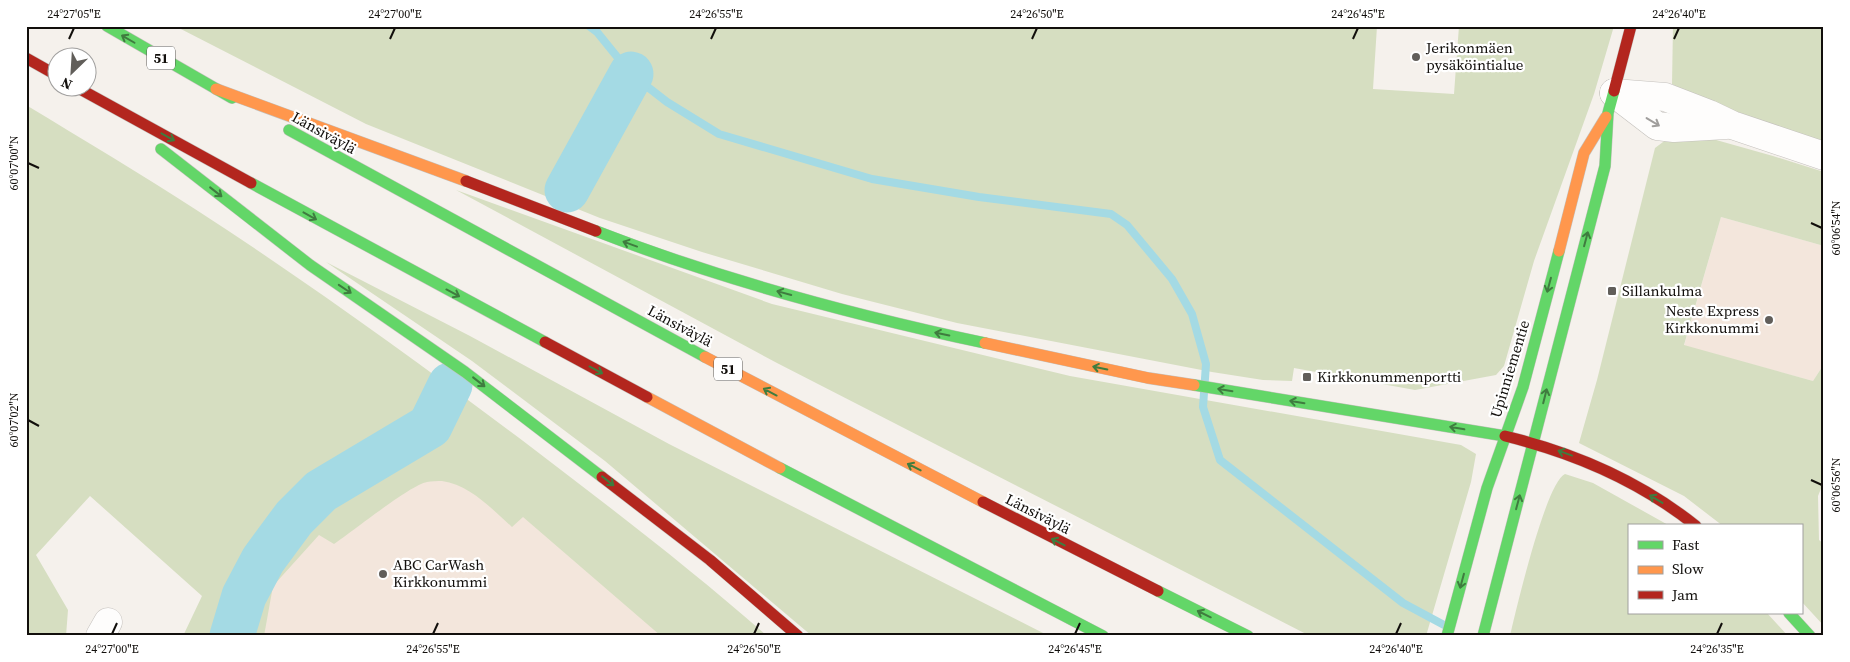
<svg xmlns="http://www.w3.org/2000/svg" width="1850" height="662" viewBox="0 0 1850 662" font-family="'Source Serif 4',serif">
<rect width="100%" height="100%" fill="#f5f1ec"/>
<!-- commercial -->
<g fill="#f3e6dc">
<polygon points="1721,217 1824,246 1824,364 1813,381 1684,346"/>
<polygon points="459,420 710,636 226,636 251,563"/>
</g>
<!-- green -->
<g fill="#d6dec1">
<polygon points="175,26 1377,26 1373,89 1454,94 1459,26 1614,26 1594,94 1534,261 1504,366 1496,375 1415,390 1294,368 1292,381 1263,380 1212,372 957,323 842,294 702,252 600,218 366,124"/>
<polygon points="1673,26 1824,26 1824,142 1693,97 1672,84"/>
<path d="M26 105C84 140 141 174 198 211 312 285 422 365 531 447 611 508 691 569 767 636H661L523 517 512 527C492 509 470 485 442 481 438 481 431 481 427 482 410 485 352 532 334 544L319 535 273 586 264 636H183L202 596 90 496 36 555 68 610 66 636H26Z"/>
<polygon points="1702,136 1773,156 1824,172 1824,246 1721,217 1684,345 1813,381 1824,364 1824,481 1818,496 1819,540 1824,544 1824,626 1801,601 1801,526 1723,526 1684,496 1579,443 1597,380 1655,148 1667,139"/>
<polygon points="456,190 772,304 1070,376 1461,445 1476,454 1471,482 1426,636 1310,636 777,363"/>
<polygon points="326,262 470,336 669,444 1049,636 812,636 605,461 472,361"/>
<path d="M1565 474 1593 483 1670 526H1629V613H1767L1788 636H1510C1516 610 1546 482 1565 474Z"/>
</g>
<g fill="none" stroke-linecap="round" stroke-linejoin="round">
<!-- stream -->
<polyline stroke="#a4dae4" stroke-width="8" points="589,26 597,32 631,74 667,102 719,134 872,179 979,197 1111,214 1127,225 1172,279 1192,314 1206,364 1203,407 1220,460 1403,603 1444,625"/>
<!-- river -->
<g stroke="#a4dae4" stroke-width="45">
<polyline points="567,190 631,74"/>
<polyline points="232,636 244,596 263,560 294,518 321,491 430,426 450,385"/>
</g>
<!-- street casing -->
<g stroke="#c4c1bd" stroke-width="29">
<g id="street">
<polyline points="1614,93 1665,97 1709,114 1732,125 1824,156"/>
<polyline points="1614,93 1657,126 1674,128 1726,125"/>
<polyline points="100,636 108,622"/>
</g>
</g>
<!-- fast casing -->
<g stroke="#c4c1bd" stroke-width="12">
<g id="fast">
<polyline points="107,26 232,98"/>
<polyline points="289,130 705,357"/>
<polyline points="161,149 310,265 465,372 602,477"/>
<polyline points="251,183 545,342"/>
<path d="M596 231C722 280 853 315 985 343"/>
<polyline points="1194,385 1505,436"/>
<polyline points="780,468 1103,636"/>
<polyline points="1158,591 1248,636"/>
<polyline points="1789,613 1810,636"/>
<polyline points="1447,636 1487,488 1523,387 1559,251"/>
<polyline points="1483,636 1605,166 1608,113 1614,91"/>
</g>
</g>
<!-- slow casing -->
<g stroke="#c4c1bd" stroke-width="12">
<g id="slow">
<polyline points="216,89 466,181"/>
<polyline points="1559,251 1584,153 1606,117"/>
<polyline points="985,343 1148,378 1194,385"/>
<polyline points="705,357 983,502"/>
<polyline points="647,397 780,468"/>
</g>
</g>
<!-- jam casing -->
<g stroke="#c4c1bd" stroke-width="12">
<g id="jam">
<polyline points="26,58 58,76"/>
<polyline points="78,88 251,183"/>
<polyline points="1614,91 1631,26"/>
<polyline points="466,181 596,231"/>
<polyline points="545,342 647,397"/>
<path d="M1505 436C1575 453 1640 481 1696 526"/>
<polyline points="602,477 710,560 798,636"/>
<polyline points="983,502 1158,591"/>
</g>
</g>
<!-- street -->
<use href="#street" stroke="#fefdfc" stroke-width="28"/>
<!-- fast -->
<use href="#fast" stroke="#63d668" stroke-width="11"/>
<!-- slow -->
<use href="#slow" stroke="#ff974d" stroke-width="11"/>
<!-- jam -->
<use href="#jam" stroke="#b3261e" stroke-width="11"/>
</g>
<!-- one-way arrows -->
<defs><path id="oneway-shaft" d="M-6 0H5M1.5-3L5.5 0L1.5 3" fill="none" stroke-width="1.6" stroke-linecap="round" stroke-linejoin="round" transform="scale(1.25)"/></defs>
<g stroke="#3f7c3f">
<use href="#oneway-shaft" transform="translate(128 39) rotate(-150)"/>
<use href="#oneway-shaft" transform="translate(168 137) rotate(29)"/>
<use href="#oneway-shaft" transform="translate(216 192) rotate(38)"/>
<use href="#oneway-shaft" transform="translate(310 216) rotate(29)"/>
<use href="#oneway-shaft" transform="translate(1586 239) rotate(-75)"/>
<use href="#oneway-shaft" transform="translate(630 244) rotate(-160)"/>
<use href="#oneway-shaft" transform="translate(1549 285) rotate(105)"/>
<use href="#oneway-shaft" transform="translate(345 289) rotate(34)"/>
<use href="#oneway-shaft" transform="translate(453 293) rotate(28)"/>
<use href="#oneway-shaft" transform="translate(784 293) rotate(-165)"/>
<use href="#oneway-shaft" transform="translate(942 334) rotate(-168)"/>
<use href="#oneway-shaft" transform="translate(1100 368) rotate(-168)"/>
<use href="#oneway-shaft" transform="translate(596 370) rotate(28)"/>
<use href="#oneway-shaft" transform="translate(479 382) rotate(38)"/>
<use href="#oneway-shaft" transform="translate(1225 390) rotate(-171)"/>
<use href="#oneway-shaft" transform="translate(770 392) rotate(-152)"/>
<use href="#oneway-shaft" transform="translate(1545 396) rotate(-76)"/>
<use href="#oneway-shaft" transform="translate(1297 402) rotate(-171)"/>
<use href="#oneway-shaft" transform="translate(1457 428) rotate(-170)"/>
<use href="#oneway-shaft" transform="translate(1565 453) rotate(-160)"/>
<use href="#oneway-shaft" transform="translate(914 467) rotate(-153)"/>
<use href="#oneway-shaft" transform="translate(608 481) rotate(38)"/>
<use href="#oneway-shaft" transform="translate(1656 499) rotate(-149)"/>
<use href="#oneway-shaft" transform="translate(1518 502) rotate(-75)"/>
<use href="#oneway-shaft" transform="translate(1058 542) rotate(-153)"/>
<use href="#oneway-shaft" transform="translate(1462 581) rotate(105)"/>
<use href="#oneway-shaft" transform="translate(1204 614) rotate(-154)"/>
</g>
<use stroke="#a09e9c" href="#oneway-shaft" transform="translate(1653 122) rotate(31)"/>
<!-- ticks -->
<path fill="none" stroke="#120f0c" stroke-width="2" d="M69 39 74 28M390 39 395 28M711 39 716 28M1032 39 1037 28M1353 39 1358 28M1674 39 1679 28M28 163 39 168M1811 223 1822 228M28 420 39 426M1811 480 1822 485M112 634 117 623M433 634 438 623M754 634 759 623M1075 634 1080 623M1396 634 1401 623M1717 634 1722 623"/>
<!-- markers -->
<g fill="#615e5a" stroke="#fff" stroke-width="2">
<circle cx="1416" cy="57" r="5"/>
<rect x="1607" y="286" width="10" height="10" rx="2.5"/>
<circle cx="1769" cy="320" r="5"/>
<rect x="1302" y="372" width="10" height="10" rx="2.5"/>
<circle cx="383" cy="574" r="5"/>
</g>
<g text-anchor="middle" stroke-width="4.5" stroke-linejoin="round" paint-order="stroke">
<!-- shield labels -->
<g fill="#fff" stroke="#595755" stroke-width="1">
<rect x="147" y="46.5" width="28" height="23" rx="4"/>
<rect x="714" y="357.5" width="28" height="23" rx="4"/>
</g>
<g font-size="14" font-weight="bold" fill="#120f0c">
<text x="161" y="63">51</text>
<text x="728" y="374">51</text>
</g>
<!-- poi labels -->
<g font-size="15" fill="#120f0c" stroke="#fff" text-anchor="start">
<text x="1426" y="53">Jerikonmäen<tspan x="1426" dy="17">pysäköintialue</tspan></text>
<text x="1622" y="296">Sillankulma</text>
<text x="1759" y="316" text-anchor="end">Neste Express<tspan x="1759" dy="17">Kirkkonummi</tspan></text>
<text x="1317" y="382">Kirkkonummenportti</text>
<text x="393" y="570">ABC CarWash<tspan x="393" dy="17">Kirkkonummi</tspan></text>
</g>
<!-- street labels -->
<g font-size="15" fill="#120f0c" stroke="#fff">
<text transform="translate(324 133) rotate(29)" y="5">Länsiväylä</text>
<text transform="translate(680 326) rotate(28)" y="5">Länsiväylä</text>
<text transform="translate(1510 369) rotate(-73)" y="5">Upinniementie</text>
<text transform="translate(1038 514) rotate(27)" y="5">Länsiväylä</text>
</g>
</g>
<!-- border -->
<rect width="1850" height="662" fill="none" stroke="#ffffff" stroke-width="55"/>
<!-- legend -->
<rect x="1628" y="524" width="175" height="90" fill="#ffffff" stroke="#a09f9e"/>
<rect x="1638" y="541" width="25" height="8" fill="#63d668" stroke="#a09f9e"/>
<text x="1672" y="550" font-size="15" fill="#120f0c">Fast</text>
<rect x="1638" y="566" width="25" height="8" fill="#ff974d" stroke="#a09f9e"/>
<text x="1672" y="574" font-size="15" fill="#120f0c">Slow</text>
<rect x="1638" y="591" width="25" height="8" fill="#b3261e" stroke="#a09f9e"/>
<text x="1672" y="600" font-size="15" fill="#120f0c">Jam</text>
<!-- north arrow -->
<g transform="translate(72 72) rotate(205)"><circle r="24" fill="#ffffff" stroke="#a09f9e"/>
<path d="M0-4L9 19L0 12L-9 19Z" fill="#615e5a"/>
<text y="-8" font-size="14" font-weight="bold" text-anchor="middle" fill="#120f0c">N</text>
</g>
<rect x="28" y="28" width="1794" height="606" fill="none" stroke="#120f0c" stroke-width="2"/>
<g font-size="12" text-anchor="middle" fill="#120f0c">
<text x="74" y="18">24°27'05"E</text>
<text x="395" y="18">24°27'00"E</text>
<text x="716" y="18">24°26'55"E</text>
<text x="1037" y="18">24°26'50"E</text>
<text x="1358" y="18">24°26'45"E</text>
<text x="1679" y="18">24°26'40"E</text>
<text transform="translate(14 163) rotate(-90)" y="4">60°07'00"N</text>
<text transform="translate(1836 228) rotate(-90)" y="4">60°06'54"N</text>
<text transform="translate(14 420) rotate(-90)" y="4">60°07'02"N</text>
<text transform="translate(1836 485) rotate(-90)" y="4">60°06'56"N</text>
<text x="112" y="653">24°27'00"E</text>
<text x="433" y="653">24°26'55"E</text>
<text x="754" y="653">24°26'50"E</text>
<text x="1075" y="653">24°26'45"E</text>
<text x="1396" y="653">24°26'40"E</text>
<text x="1717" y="653">24°26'35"E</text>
</g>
</svg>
